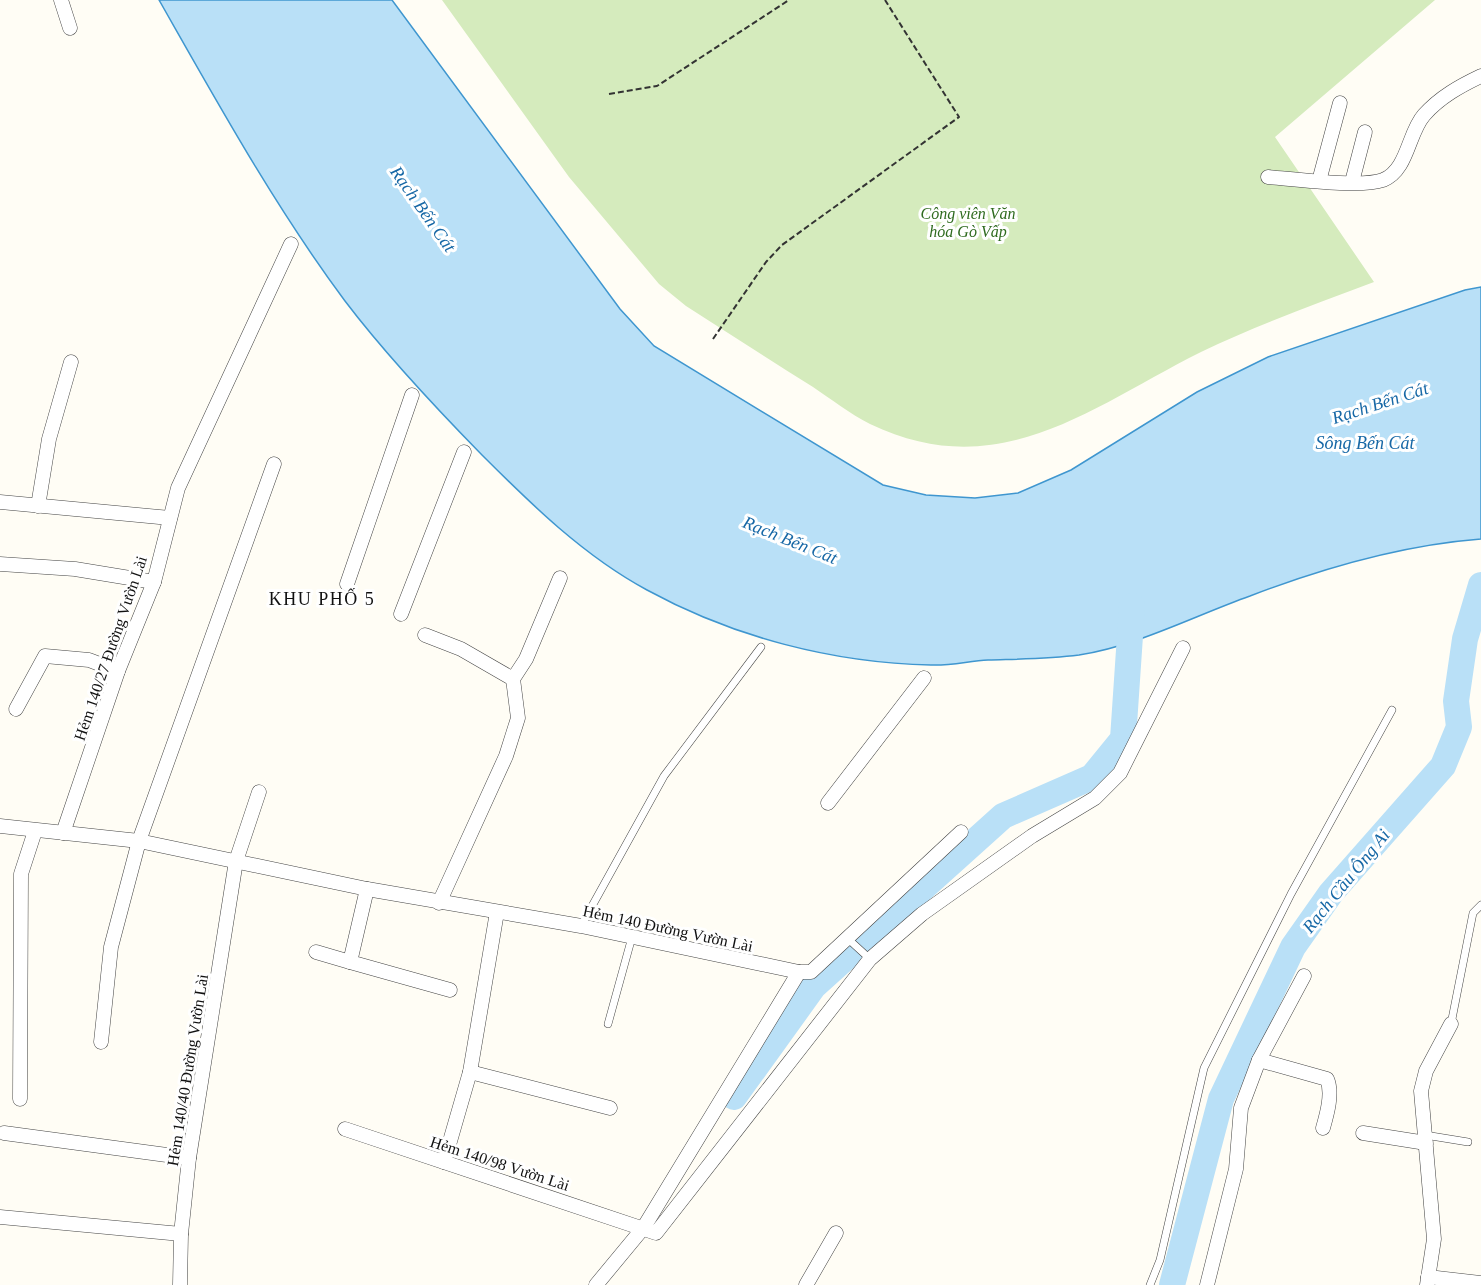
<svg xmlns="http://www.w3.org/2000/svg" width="1481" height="1285" viewBox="0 0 1481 1285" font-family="Georgia,serif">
<rect width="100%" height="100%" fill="#fffdf5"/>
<!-- green -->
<path fill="#d5ebbd" d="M442 0H1435L1275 137 1374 282C1316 304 1257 325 1201 352 1091 407 999 486 870 424 850 414 831 399 813 387 770 360 728 333 686 306L659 284 569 177Z"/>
<!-- water -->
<path fill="#b9e0f7" stroke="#3f96cf" stroke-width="1.5" d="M159 0H392L620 309 654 346 883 485 926 495 975 498 1018 493 1071 470 1197 392 1268 357 1465 290 1481 287V539C1403 545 1323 568 1250 596 1194 616 1137 646 1079 655 1048 659 1019 659 988 660 969 661 950 666 931 665 833 663 733 637 647 590 584 556 532 505 482 455 434 406 386 355 345 301 275 207 217 102 159 0Z"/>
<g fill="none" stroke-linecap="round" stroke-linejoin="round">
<!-- river -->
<g stroke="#b9e0f7" stroke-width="26">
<polyline points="734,1097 814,986 1003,816 1092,777 1123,739 1132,606"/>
<polyline points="1172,1285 1221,1099 1293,947 1331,893 1443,766 1459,727 1456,701 1465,639 1481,585"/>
</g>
<!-- service casing -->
<g stroke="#444" stroke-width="8">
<g id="service">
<polyline points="581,926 664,776 761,647"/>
<polyline points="846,937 870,959"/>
<polyline points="608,1024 632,937"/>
<polyline points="1451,1024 1473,913 1481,905"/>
<polyline points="1425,1135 1468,1142"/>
<polyline points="1150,1285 1160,1260 1204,1068 1291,894 1392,710"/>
</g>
</g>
<!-- minor casing -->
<g stroke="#444" stroke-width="15">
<g id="minor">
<polyline points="61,0 70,28"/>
<path d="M1268 177C1294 179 1361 188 1383 180 1408 170 1408 133 1424 115 1440 97 1460 86 1481 76"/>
<polyline points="1319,181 1340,103"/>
<polyline points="1352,182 1365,132"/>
<polyline points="0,502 170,518"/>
<polyline points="38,506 49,439 71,362"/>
<polyline points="0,564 75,569 154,582"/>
<polyline points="347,584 412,395"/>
<polyline points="401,614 464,452"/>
<polyline points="425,635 461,649 513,679"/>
<polyline points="16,709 45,656 89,660 118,671"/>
<polyline points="828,803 924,678"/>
<polyline points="0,826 139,841 367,889 581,926 799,972 644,1227 596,1285"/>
<polyline points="63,833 118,671 154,582 178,488 291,244"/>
<polyline points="367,889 350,962 450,990"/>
<polyline points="439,903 506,756 518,718 513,679 526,659 560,578"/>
<polyline points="316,952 350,962"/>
<polyline points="799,972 811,972 961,832"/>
<polyline points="101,1042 111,947 139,841 274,464"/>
<path d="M1259 1060 1327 1079C1333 1093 1327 1114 1323 1128"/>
<polyline points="470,1072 610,1108"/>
<polyline points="20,1099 21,874 35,831"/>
<polyline points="345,1129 656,1233 870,959 922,914 1032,836 1095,798 1120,773 1183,648"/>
<polyline points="4,1133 189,1158"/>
<polyline points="1363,1133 1426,1143"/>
<polyline points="444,1162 470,1072 497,912"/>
<polyline points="0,1217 181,1234"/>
<polyline points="1428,1277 1481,1283"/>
<polyline points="180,1285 181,1234 189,1158 236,861 259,792"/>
<polyline points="806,1285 836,1233"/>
<polyline points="1207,1285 1236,1169 1241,1108 1259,1060 1304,976"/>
<polyline points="1427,1285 1434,1239 1421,1091 1426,1071 1451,1024"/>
</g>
</g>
<!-- path -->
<g stroke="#333" stroke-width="2" stroke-dasharray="6 3" stroke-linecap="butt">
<polyline points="609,94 657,86 789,0"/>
<polyline points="713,339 766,262 782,245 959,117 885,0"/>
</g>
<!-- service -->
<use href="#service" stroke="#fff" stroke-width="7"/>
<!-- minor -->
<use href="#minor" stroke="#fff" stroke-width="14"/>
</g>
<g text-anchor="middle" stroke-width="6" stroke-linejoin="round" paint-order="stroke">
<!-- park labels -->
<g font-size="16" font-style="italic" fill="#2f6b1f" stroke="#fff">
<text x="968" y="219">Công viên Văn<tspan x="968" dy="18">hóa Gò Vấp</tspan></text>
</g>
<!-- street labels -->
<g font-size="16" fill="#111" stroke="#fff">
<text transform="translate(110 648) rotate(-71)" y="6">Hẻm 140/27 Đường Vườn Lài</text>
<text transform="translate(668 928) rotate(12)" y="6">Hẻm 140 Đường Vườn Lài</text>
<text transform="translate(187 1070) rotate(-81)" y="6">Hẻm 140/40 Đường Vườn Lài</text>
<text transform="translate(500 1163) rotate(18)" y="6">Hẻm 140/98 Vườn Lài</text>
</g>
<!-- water labels -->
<g font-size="18" font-style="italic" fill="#1768a6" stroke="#fff">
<text transform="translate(423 209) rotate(55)" y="6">Rạch Bến Cát</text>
<text transform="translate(1380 403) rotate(-18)" y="6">Rạch Bến Cát</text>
<text x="1365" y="449">Sông Bến Cát</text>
<text transform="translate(790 540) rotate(22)" y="6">Rạch Bến Cát</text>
<text transform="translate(1346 881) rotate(-51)" y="6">Rạch Cầu Ông Ai</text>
</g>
<!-- neighbourhood labels -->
<g font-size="18" letter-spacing="1.5" fill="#111" stroke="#fff">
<text x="322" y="605">KHU PHỐ 5</text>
</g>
</g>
</svg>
